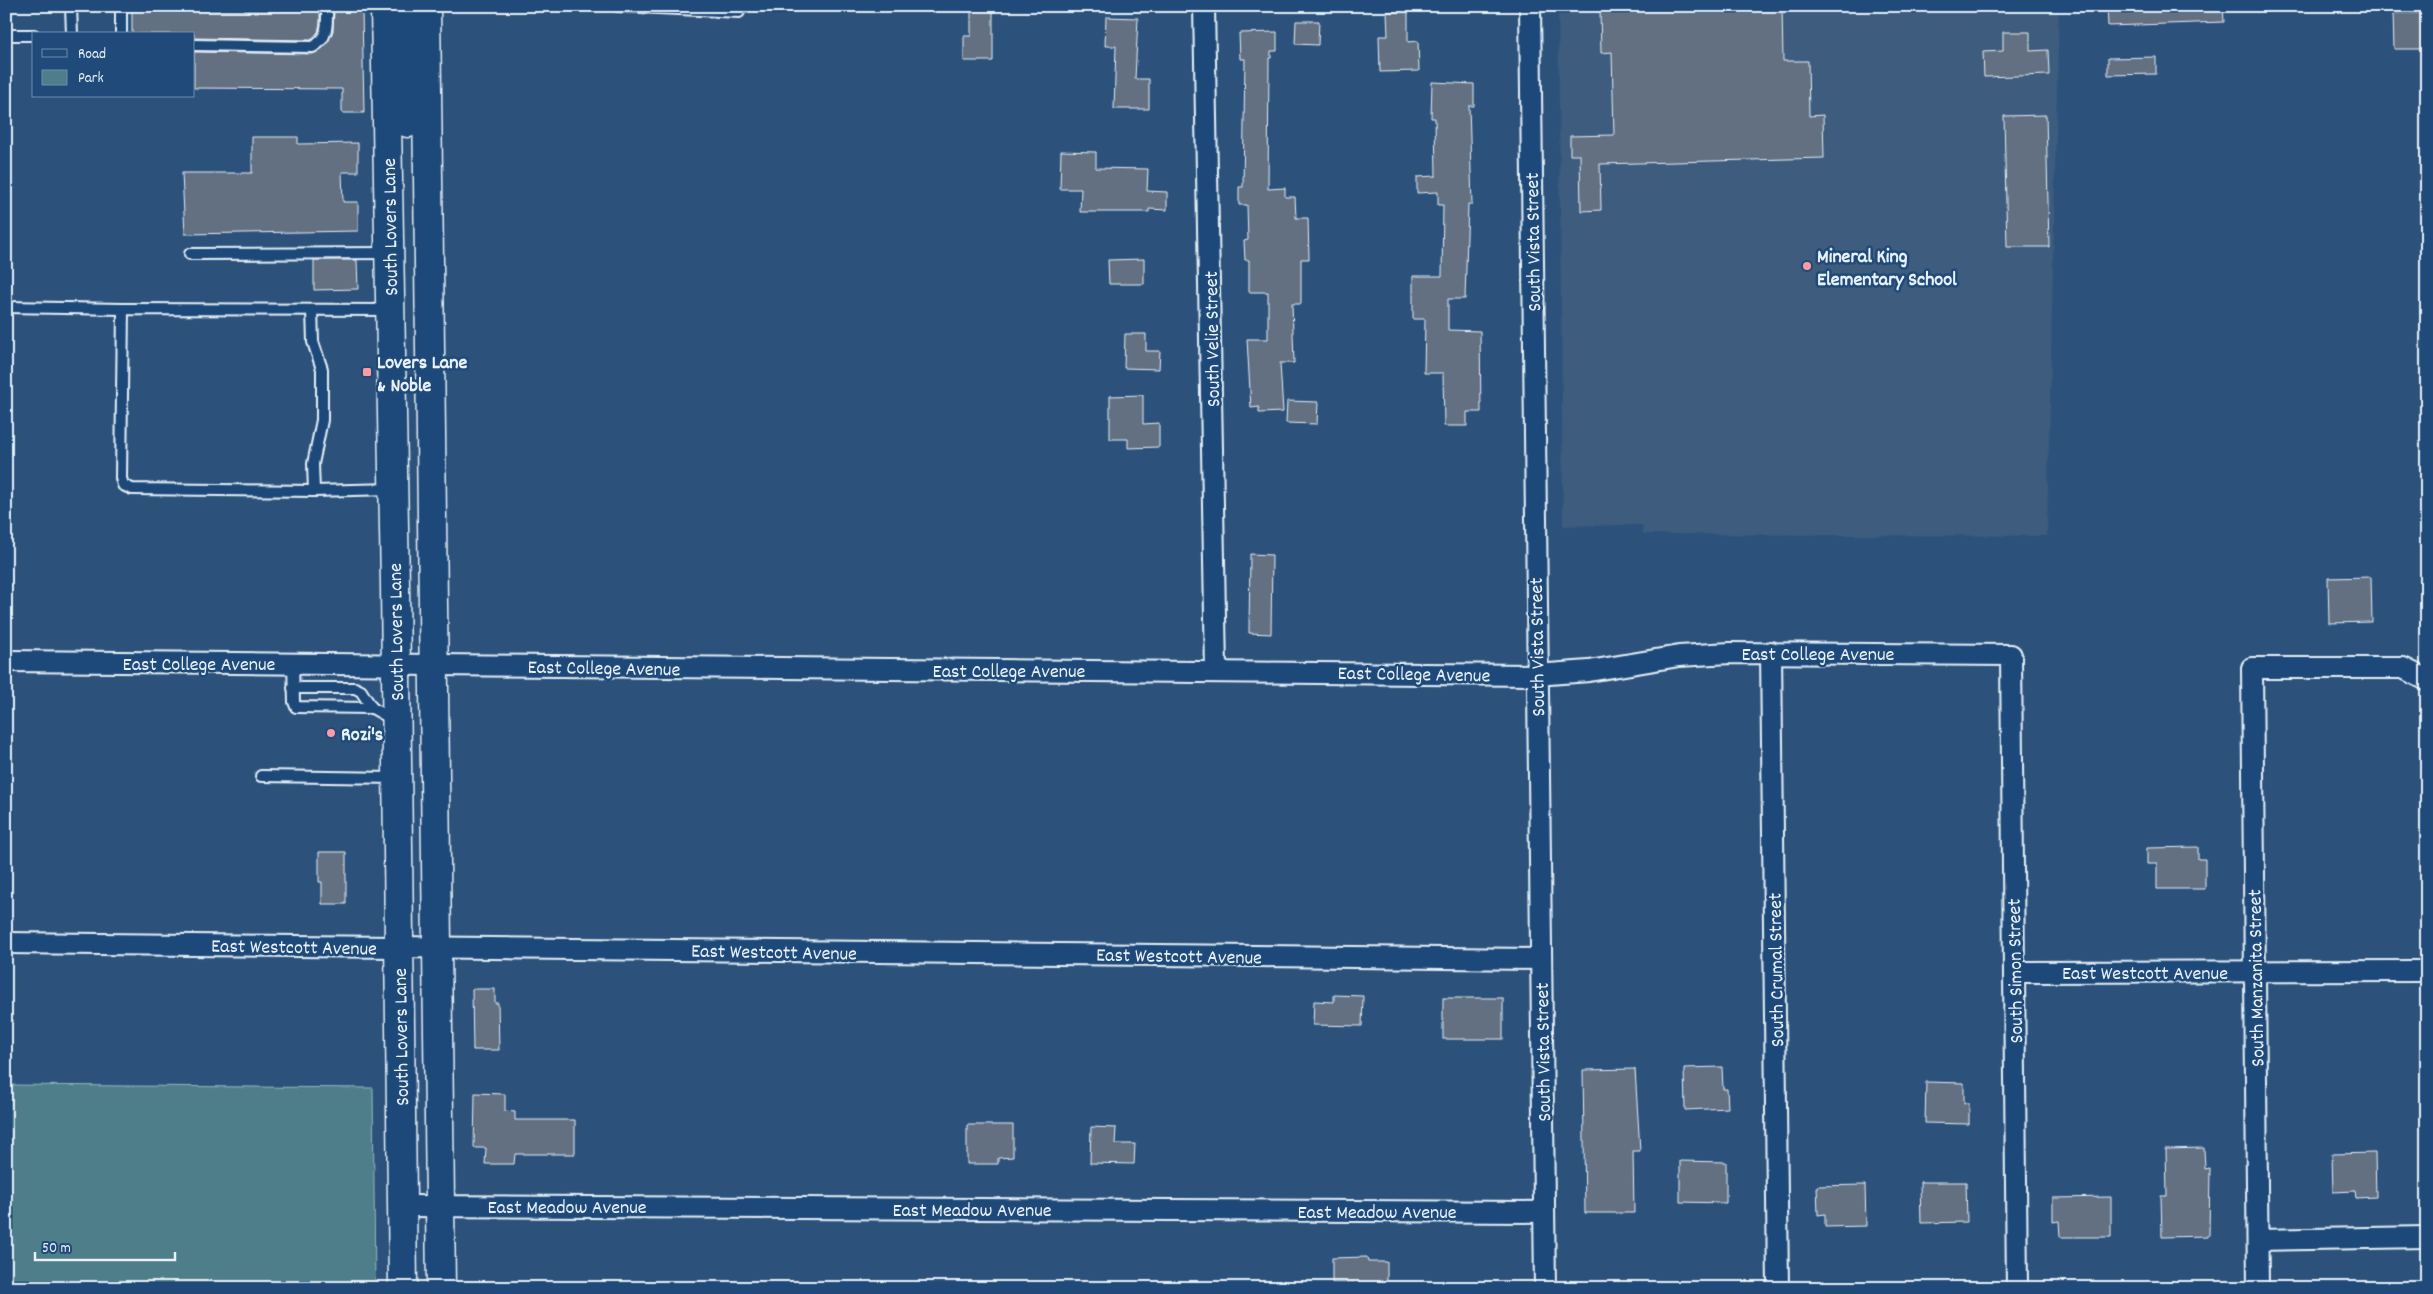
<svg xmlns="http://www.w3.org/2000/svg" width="2433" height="1294" viewBox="0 0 2433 1294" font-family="Dekko,sans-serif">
<rect width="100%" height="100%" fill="#2c527c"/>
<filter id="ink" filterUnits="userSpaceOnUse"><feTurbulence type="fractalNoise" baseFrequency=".02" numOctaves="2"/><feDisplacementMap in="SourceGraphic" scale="10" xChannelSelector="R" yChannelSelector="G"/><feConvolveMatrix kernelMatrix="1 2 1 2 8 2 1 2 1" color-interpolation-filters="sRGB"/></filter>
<g filter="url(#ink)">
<!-- built -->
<polygon fill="#3c5b7e" points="1558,6 2059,6 2047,536 1643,534 1642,525 1563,526"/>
<!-- green -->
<polygon fill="#4d7e89" stroke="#9ab8c0" points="6,1085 373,1088 375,1288 6,1288"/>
<!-- building -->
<g fill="#627082" stroke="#e8f1f8">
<polygon points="971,6 993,6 993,61 964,61 964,36 971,36"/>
<polygon points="2107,6 2223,6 2224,22 2108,26"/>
<polygon points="1782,7 1783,61 1808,61 1809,116 1823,115 1824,158 1600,164 1601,210 1581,211 1580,155 1570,155 1570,136 1614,135 1612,52 1601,53 1600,11"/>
<polygon points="132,10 320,11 320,23 318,32 311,40 194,38 194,34 132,34"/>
<polygon points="340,10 362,10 364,113 342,113 342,89 194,88 194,52 313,54 328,42 333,31 334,11"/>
<polygon points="1387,12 1408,12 1408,42 1418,41 1419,71 1380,72 1379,36 1388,36"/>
<polygon points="2393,13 2427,13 2427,49 2394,49"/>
<polygon points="1106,17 1138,18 1135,79 1149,79 1149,109 1114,109 1116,46 1105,46"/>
<polygon points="1296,21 1319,21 1318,45 1295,44"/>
<polygon points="1277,32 1277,51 1271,51 1271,58 1269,58 1268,189 1285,188 1285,197 1295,197 1296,218 1308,218 1309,259 1301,259 1301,304 1292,304 1294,363 1280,363 1283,412 1259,413 1259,407 1251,408 1247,339 1268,339 1268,292 1249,292 1249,260 1245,260 1244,241 1248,240 1247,205 1239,205 1239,187 1243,187 1245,59 1240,59 1239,33"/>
<polygon points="2003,32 2030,32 2030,51 2048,50 2049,75 1984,77 1983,52 2003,51"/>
<polygon points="2156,57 2156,74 2108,75 2108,58"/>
<polygon points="1432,82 1474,84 1474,106 1469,106 1472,204 1468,204 1465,299 1448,299 1448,330 1480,331 1481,412 1467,412 1467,426 1444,426 1443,373 1424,373 1425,319 1413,319 1413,276 1442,276 1443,205 1438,205 1438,192 1417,193 1417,177 1436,176 1435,118 1431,118"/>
<polygon points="2046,115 2049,247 2007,247 2004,116"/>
<polygon points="252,137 298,137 298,144 358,143 358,172 342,172 343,202 358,202 358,231 185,234 182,173 252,173"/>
<polygon points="1061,151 1096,152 1096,168 1148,169 1147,191 1167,192 1167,210 1149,209 1149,212 1080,212 1081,189 1060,189"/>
<polygon points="1144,259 1144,284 1109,284 1108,260"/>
<polygon points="314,260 357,260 358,289 314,290"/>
<polygon points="1125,334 1146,334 1146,351 1160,351 1159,369 1124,368"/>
<polygon points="1143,395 1143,424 1159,423 1159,447 1128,448 1128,439 1110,439 1110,396"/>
<polygon points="1287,401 1318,402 1317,424 1286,423"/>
<polygon points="1250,554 1272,555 1271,634 1249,633"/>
<polygon points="2371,577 2372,622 2329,623 2328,578"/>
<polygon points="2198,847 2198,859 2205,859 2205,889 2157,889 2157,864 2147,864 2147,848"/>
<polygon points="319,852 346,852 346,904 322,904 322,882 319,882"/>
<polygon points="472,989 495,989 495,1003 498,1003 499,1050 473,1050"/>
<polygon points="1334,995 1363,996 1362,1026 1313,1025 1314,1001 1334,1002"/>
<rect x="1443" y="998" width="60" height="41"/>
<polygon points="1722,1067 1723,1089 1727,1089 1728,1108 1685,1110 1684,1068"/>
<polygon points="1635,1069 1640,1151 1633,1151 1634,1213 1585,1213 1583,1070"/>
<polygon points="1926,1082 1964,1083 1964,1103 1969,1103 1969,1124 1925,1123"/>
<polygon points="475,1093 505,1094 505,1111 515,1112 515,1120 575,1120 575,1154 515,1154 514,1164 485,1164 486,1148 474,1148"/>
<polygon points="967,1125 1013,1125 1013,1157 998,1158 998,1164 967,1164"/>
<polygon points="1091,1127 1116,1128 1115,1144 1135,1144 1134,1164 1090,1163"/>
<polygon points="2204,1148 2205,1169 2210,1168 2209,1236 2162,1237 2161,1196 2167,1196 2166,1149"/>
<polygon points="2375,1153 2376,1197 2356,1198 2355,1191 2333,1192 2332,1154"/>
<polygon points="1680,1161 1726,1162 1726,1203 1680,1202"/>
<polygon points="1920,1182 1966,1182 1967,1222 1921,1223"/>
<polygon points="1865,1185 1866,1226 1825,1227 1825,1214 1818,1215 1817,1186"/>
<polygon points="2111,1197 2111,1237 2060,1237 2059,1221 2053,1222 2053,1198"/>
<polygon points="1367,1257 1368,1262 1387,1262 1387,1288 1354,1288 1354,1283 1332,1283 1332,1258"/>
</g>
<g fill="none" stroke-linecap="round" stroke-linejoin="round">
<!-- lane casing -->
<g stroke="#e8f1f8" stroke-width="14">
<g id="lane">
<polyline points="71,6 72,34"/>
<polyline points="618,6 739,12 738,6"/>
<polyline points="121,34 121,6"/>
<polyline points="6,35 34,35"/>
<path d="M194 45 313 47C329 38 327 23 327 6"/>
<polyline points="190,254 389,253"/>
<polyline points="6,307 123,309"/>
<polyline points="312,310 313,342 322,369 322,420 313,464 314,491"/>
<polyline points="390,310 123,309 121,478 123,485 132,489 314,491 392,489"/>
<polyline points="293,663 294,702 296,707 372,708 395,721"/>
<polyline points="293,688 355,688 361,691 372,708"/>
<polyline points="261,776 395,778"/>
</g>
</g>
<!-- street casing -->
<g stroke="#e8f1f8" stroke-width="24">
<g id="street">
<polyline points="1204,6 1216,671"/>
<polyline points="1530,6 1545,1288"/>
<polyline points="1771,652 1778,1288"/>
<polyline points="6,661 1536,675 1589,671 1679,656 1730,653 2011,655 2017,1288"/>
<polyline points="6,943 1541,959"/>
<polyline points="2014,972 2427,971"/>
<polyline points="402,1206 1543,1212"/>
<polyline points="2258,1240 2427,1237"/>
<polyline points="2258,1288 2252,668 2403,668 2427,680"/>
</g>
</g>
<!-- secondary casing -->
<g stroke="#e8f1f8" stroke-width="31">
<g id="secondary">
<polyline points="385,6 395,586 403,1288"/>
<path d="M399 6C411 25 407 98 408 123"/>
<polyline points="426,6 441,1288"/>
</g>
</g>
<!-- lane -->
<use href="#lane" stroke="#1f4a7a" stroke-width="10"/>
<!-- street -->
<use href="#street" stroke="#1f4a7a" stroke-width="20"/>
<!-- secondary -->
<use href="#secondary" stroke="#1f4a7a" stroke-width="28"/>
</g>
</g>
<!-- markers -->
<g fill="#ff9aa2" stroke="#1f4a7a" stroke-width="2">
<circle cx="1807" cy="266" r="5"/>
<rect x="362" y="367" width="10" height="10" rx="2.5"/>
<circle cx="331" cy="733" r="5"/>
</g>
<g text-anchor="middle" stroke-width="5" stroke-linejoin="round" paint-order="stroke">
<!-- street labels -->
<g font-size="20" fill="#e8f1f8" stroke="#1f4a7a">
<text transform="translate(389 227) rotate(-91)" y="7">South Lovers Lane</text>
<text transform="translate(1532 242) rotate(-91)" y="7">South Vista Street</text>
<text transform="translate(1211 339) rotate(-91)" y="7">South Velie Street</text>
<text transform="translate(395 632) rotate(-91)" y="7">South Lovers Lane</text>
<text transform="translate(1536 647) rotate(-91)" y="7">South Vista Street</text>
<text x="1818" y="660">East College Avenue</text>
<text x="199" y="670">East College Avenue</text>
<text transform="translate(604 667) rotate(1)" y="7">East College Avenue</text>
<text x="1009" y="677">East College Avenue</text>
<text transform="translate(1414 673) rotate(1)" y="7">East College Avenue</text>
<text transform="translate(294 946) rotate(1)" y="7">East Westcott Avenue</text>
<text transform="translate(774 951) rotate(1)" y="7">East Westcott Avenue</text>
<text transform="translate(1179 955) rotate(1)" y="7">East Westcott Avenue</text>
<text transform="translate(1775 970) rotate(-91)" y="7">South Crumal Street</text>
<text transform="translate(2014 971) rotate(-91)" y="7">South Simon Street</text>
<text x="2145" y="979">East Westcott Avenue</text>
<text transform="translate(2255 978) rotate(-91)" y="7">South Manzanita Street</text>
<text transform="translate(400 1037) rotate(-91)" y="7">South Lovers Lane</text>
<text transform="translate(1542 1052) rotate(-91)" y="7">South Vista Street</text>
<text x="567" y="1213">East Meadow Avenue</text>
<text x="972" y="1216">East Meadow Avenue</text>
<text x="1377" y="1218">East Meadow Avenue</text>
</g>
<!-- poi labels -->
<g font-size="20" font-weight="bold" fill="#e8f1f8" stroke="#1f4a7a" text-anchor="start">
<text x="1817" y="262">Mineral King<tspan x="1817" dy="23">Elementary School</tspan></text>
<text x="377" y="368">Lovers Lane<tspan x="377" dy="23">&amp; Noble</tspan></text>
<text x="341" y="740">Rozi's</text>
</g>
</g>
<!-- margin -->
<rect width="2433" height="1294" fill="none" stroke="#1f4a7a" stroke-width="25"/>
<rect x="12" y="12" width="2408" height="1269" fill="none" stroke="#e8f1f8" stroke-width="2" filter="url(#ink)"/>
<!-- legend -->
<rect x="32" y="32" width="162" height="65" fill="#1f4a7a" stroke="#6f8dac"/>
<rect x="42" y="49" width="25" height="8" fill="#1f4a7a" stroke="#6f8dac"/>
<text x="78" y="58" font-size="15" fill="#e8f1f8">Road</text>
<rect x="42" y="70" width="25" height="15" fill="#4d7e89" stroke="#6f8dac"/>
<text x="78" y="82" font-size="15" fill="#e8f1f8">Park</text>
<!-- scale -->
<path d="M35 1252v8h140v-8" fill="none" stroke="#e8f1f8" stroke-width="2.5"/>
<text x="42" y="1252" font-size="15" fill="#e8f1f8" stroke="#1f4a7a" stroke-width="4" paint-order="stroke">50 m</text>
</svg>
